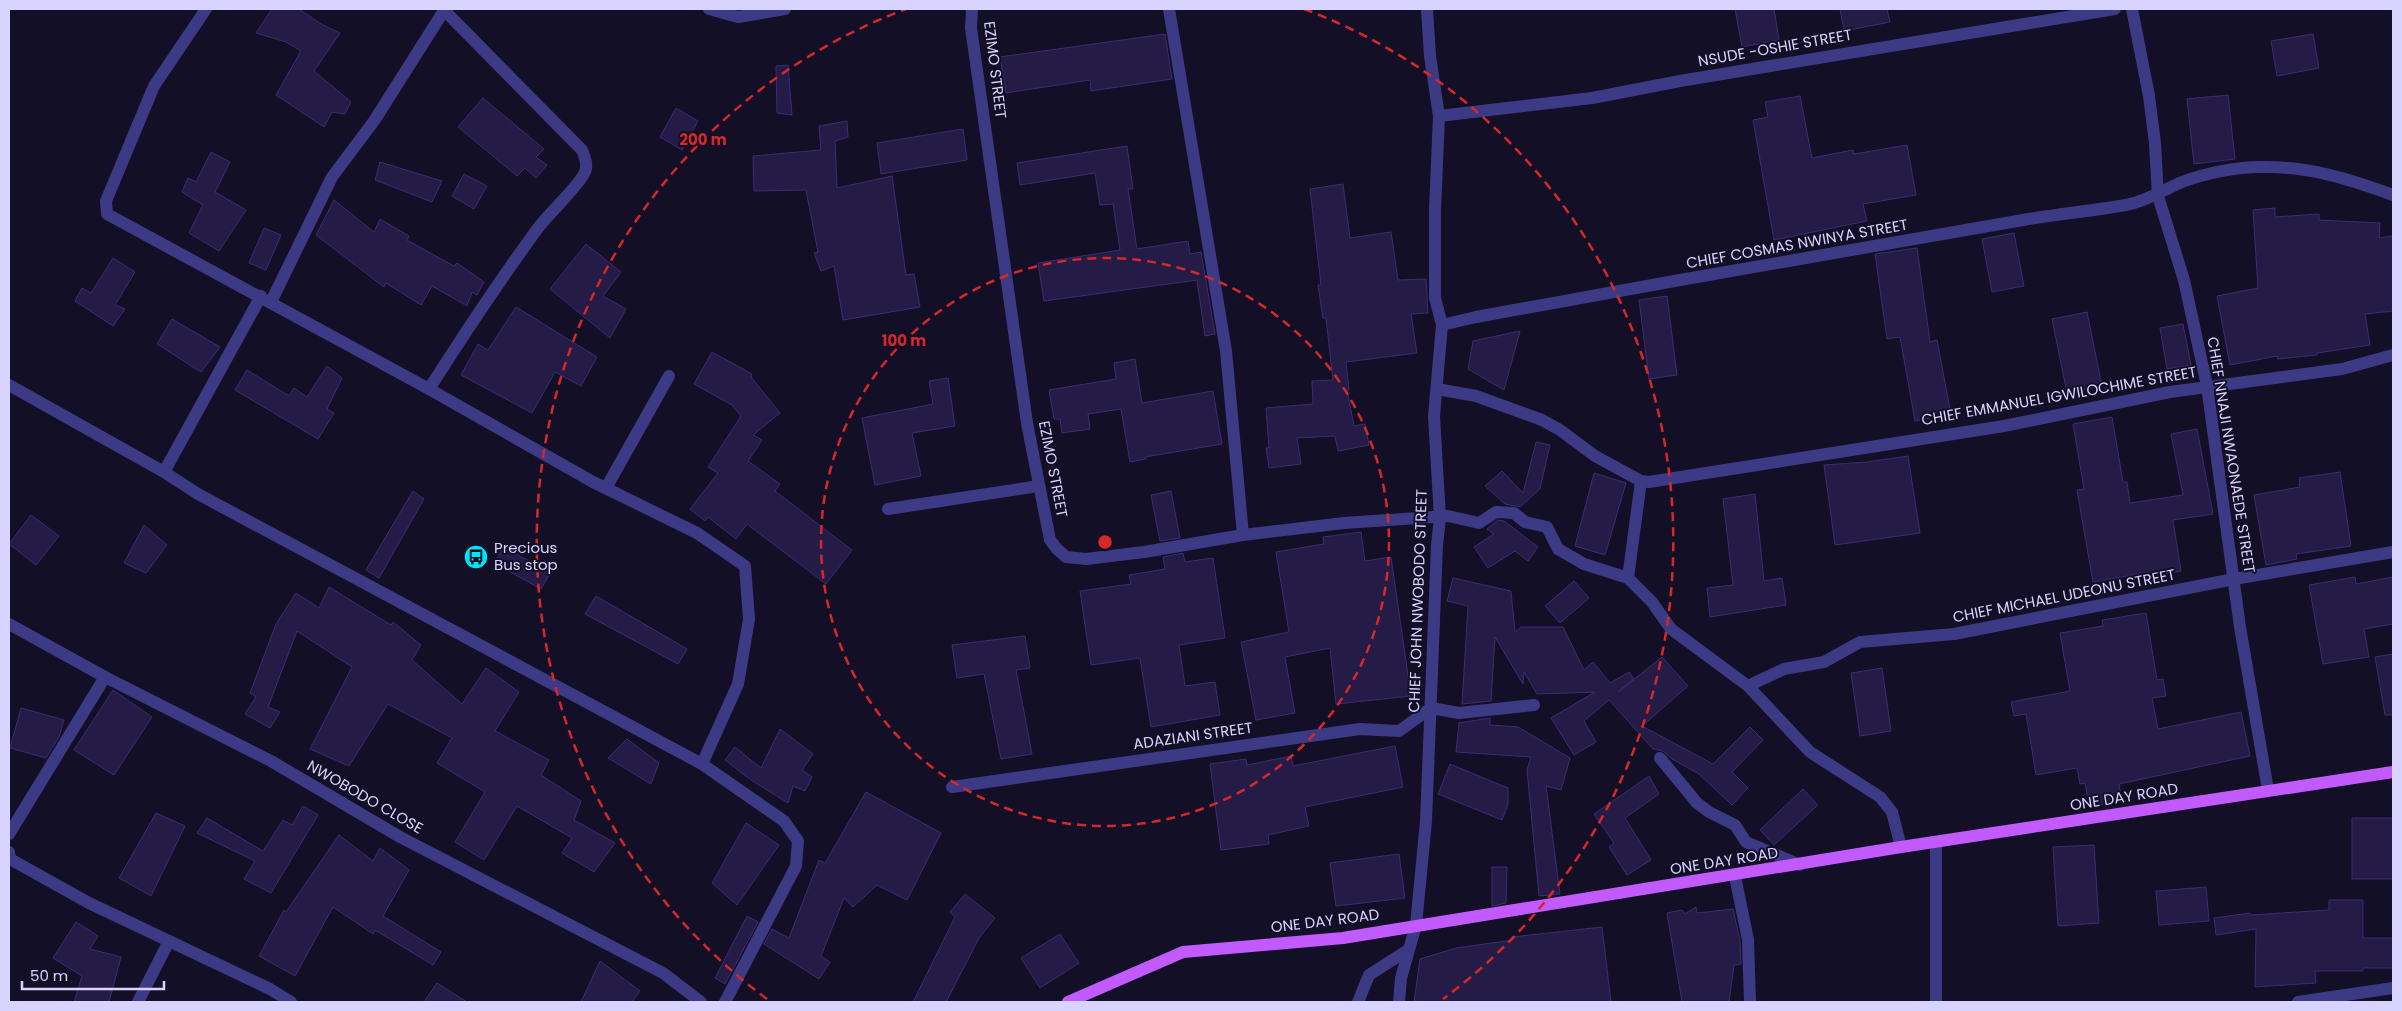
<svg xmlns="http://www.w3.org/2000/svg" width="2402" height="1011" viewBox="0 0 2402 1011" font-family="Poppins,sans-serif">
<rect width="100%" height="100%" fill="#130f26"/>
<!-- building -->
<g fill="#241b47" stroke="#3b2d73">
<polygon points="272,9 299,9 321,24 340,33 314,71 351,102 345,114 332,112 324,127 276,95 301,51 286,42 256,33"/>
<polygon points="1735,9 1774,9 1779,40 1742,47"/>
<polygon points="1840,9 1887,9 1890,22 1844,31"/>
<polygon points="1165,34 1172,79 1091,91 1090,80 1006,93 1000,57"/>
<polygon points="2313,34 2319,68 2277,76 2271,41"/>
<polygon points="788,65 792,115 777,113 776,66"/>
<polygon points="2228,95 2235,159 2194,164 2187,99"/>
<polygon points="1800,96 1812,158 1853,150 1854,154 1907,145 1916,195 1863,204 1867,221 1774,240 1753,120 1768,117 1765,102"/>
<polygon points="483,98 544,149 536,157 547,165 536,178 525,168 517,176 458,127"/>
<polygon points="676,108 698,121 682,150 660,137"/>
<polygon points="847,121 848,137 835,141 837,188 892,176 906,275 914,274 920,307 843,320 834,266 821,271 814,253 818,252 806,190 754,191 753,156 821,150 819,126"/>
<polygon points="963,129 967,160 881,174 877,143"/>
<polygon points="1127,146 1133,189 1128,189 1137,249 1188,241 1190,254 1201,252 1215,334 1205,336 1197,280 1044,301 1038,263 1120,250 1113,204 1100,205 1095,173 1020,185 1017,163"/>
<polygon points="211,152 230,162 215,192 246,210 219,251 189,233 203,205 182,192 188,178 196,182"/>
<polygon points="380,162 442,181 432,202 375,180"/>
<polygon points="464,174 487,186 474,209 452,196"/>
<polygon points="1343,184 1350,238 1391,232 1398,280 1426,279 1428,313 1411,314 1417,353 1346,362 1349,390 1347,390 1354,426 1365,424 1369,445 1338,451 1335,436 1297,438 1301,464 1269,468 1266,448 1269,448 1266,408 1313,404 1312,381 1333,380 1326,318 1323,318 1318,285 1321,285 1310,189"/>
<polygon points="334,200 374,232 380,219 409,236 407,240 454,266 457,263 484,282 477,295 472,292 467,306 432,286 421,305 386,283 384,287 316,235"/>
<polygon points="2275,208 2275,217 2319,214 2319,220 2380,223 2379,238 2393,236 2393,311 2365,314 2370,345 2317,353 2317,355 2278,359 2277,356 2230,365 2217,296 2258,288 2253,210"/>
<polygon points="264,228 281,235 266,270 249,263"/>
<polygon points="2014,233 2024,286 1992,292 1982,239"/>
<polygon points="586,244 621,272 603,296 626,309 610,338 550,289"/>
<polygon points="1917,248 1930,342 1937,340 1951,414 1915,421 1900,337 1887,339 1875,254"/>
<polygon points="113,258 135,272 115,305 125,309 113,326 75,301 82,288 91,293"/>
<polygon points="1667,296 1677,375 1649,379 1639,300"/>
<polygon points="516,307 597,357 581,386 555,372 532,413 461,375 478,344 488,350"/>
<polygon points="2087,312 2102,386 2067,393 2052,319"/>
<polygon points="172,319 220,347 201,372 157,344"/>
<polygon points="2183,324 2191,365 2167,369 2160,328"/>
<polygon points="1520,331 1504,390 1468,369 1473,341"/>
<polygon points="712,352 752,374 751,377 780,413 753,435 762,440 748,461 780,484 775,491 852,550 826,584 747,524 736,539 708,517 705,521 690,509 718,473 708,467 741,416 732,405 694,384"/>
<polygon points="1135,359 1142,403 1213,391 1222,444 1145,457 1146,459 1130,462 1121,409 1088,414 1090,429 1062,433 1060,419 1054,419 1049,390 1116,379 1114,363"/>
<polygon points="327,366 342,378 327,409 334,413 318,439 235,390 247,370 289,396 294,388 307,397"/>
<polygon points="948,378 955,426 912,433 921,476 875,485 862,418 933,404 929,381"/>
<polygon points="2112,417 2123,482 2127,482 2130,503 2183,495 2171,434 2197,429 2213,514 2173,520 2181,571 2146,577 2145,573 2093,582 2077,490 2084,489 2073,424"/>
<polygon points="1536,442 1550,445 1540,489 1520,507 1505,504 1485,486 1502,471 1523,493"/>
<polygon points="1908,456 1920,533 1835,545 1824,465 1867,462"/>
<polygon points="2340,472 2351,546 2296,554 2297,559 2266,565 2254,495 2300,487 2299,478"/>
<polygon points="1594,473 1626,483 1605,555 1575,546"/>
<polygon points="413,491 424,499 379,578 366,570"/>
<polygon points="1171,491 1180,538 1160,541 1151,495"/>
<polygon points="1755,494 1764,581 1782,578 1786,605 1710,617 1707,588 1733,585 1723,499"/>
<polygon points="31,515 59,536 36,565 9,544"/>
<polygon points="1498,520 1504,521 1538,547 1528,561 1515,551 1488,568 1474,547 1494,534 1487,529"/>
<polygon points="144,525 167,545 146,573 124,563"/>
<polygon points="1361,532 1365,561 1391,557 1411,696 1336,704 1330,648 1285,657 1295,713 1256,720 1241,642 1289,632 1276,552 1324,544 1323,537"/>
<polygon points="504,547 550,573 541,589 494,563"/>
<polygon points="1183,553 1185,562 1213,558 1225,638 1179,645 1185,686 1215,682 1220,715 1151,727 1140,658 1091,665 1080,591 1131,584 1129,575 1165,569 1163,557"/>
<polygon points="2355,577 2356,584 2393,577 2393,624 2364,629 2369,657 2323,664 2309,585"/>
<polygon points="1453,578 1511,591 1515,632 1521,627 1563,627 1584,670 1593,662 1610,683 1629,672 1634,679 1618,692 1662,657 1688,686 1642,726 1713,764 1750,727 1763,740 1732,772 1748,788 1732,805 1699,774 1672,759 1663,751 1653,749 1609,700 1584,721 1596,742 1574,755 1551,718 1595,692 1537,694 1524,672 1523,684 1495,637 1491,701 1462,704 1468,606 1447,601"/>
<polygon points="1574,581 1589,598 1560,623 1545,606"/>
<polygon points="329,587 391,625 393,622 421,645 412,660 462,704 486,668 519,692 495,731 549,760 541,775 581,801 574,820 615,843 594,872 562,853 572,838 517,806 484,860 455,842 485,792 437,763 452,738 388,704 349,766 310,749 352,667 297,631 268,707 280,712 270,728 245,714 256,697 250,693 276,624 296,593 319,608"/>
<polygon points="596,596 687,649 678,664 585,614"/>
<polygon points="2146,613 2157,680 2163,679 2166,696 2152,698 2158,729 2241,712 2250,756 2119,784 2122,801 2089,806 2085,783 2080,784 2077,768 2036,775 2026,714 2014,716 2011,702 2070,691 2060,633 2103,626 2102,620"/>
<polygon points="1025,636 1030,668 1016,670 1032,754 1001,759 984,674 957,678 952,645"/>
<polygon points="2393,654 2393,715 2385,715 2375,657"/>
<polygon points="1882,668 1891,731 1860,736 1851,673"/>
<polygon points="113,690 152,717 114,775 74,750"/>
<polygon points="21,708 64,720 59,737 46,758 10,748"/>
<polygon points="1490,718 1490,725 1518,727 1570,758 1561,790 1546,786 1560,894 1539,896 1527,770 1531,757 1456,752 1459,723"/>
<polygon points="780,729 813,754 802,770 812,777 805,791 793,786 788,803 751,780 725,760 735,747 761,768"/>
<polygon points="627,739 659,763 651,784 608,758"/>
<polygon points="1395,746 1403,787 1305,807 1309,826 1268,835 1269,844 1221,850 1210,764 1246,759 1247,765 1291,756 1293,766"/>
<polygon points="1450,764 1508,788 1508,805 1502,820 1438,794"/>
<polygon points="1649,776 1659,794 1625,818 1651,860 1627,875 1609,847 1614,843 1594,814"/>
<polygon points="1803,789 1818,805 1774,845 1760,830"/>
<polygon points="866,792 941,833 907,900 877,885 853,907 844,898 821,956 830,962 819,979 764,944 772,929 789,938 819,860 825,863"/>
<polygon points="303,806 318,815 271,893 244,879 255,861 197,833 207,818 263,851 283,820 292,825"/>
<polygon points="156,813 185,826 151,896 119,878"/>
<rect x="2352" y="818" width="41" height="61"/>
<polygon points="746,823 779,845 737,905 712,883"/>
<polygon points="339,835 373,861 380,848 409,870 383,916 441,952 433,965 375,930 373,934 333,907 295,976 259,956 284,910 286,912"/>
<polygon points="2094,845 2099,923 2058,926 2053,847"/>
<polygon points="1399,854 1405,898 1336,906 1330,863"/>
<polygon points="1492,867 1507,867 1506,903 1492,906"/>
<polygon points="2206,887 2209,921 2159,925 2156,891"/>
<polygon points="965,894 995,918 979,938 946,1002 913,1002 955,917 950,912"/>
<polygon points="2329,900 2363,900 2363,938 2393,938 2393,968 2363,968 2363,971 2315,971 2316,983 2255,987 2256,929 2216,935 2214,918 2250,913 2250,915 2329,910"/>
<polygon points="1696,907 1697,913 1733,909 1740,941 1741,964 1734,965 1729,1002 1682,1002 1667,913 1682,910 1685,914"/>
<polygon points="747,916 758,922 725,984 715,978"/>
<polygon points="76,922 98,936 90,949 121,957 109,1002 74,1002 82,976 53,958"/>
<polygon points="1602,927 1611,1002 1414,1002 1420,959 1456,948 1513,940 1512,937"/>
<polygon points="1060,934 1079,963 1040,988 1021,958"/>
<polygon points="600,961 640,991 632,1002 581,1002"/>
<polygon points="437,983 467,1002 424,1002"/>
</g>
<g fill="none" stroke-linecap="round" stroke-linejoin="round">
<!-- minor -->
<g stroke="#3d3a85" stroke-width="12">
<polyline points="206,9 154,86 106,201 107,214 429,389 593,482 697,533 745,566 749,619 738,684 702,764"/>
<polyline points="709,9 738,17 785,9"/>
<polyline points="972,9 971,28 1027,423 1050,540 1057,549 1066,557 1086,559 1144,552 1243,535 1344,523 1448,516 1479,523 1496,512 1514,513 1525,522 1547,527 1558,549 1584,564 1628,578"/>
<polyline points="1169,9 1226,351 1243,535"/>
<polyline points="2132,9 2149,96 2155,143 2158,196 2184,280 2207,386 2240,627 2268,790"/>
<polyline points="1439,116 1592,98 1680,81 2115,9"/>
<polyline points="271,302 332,177 374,121 445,9"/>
<path d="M1442 325 1476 317C1658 283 1841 252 2023 220 2057 214 2092 211 2126 205 2147 201 2163 190 2182 182 2206 173 2236 167 2261 167 2308 166 2349 179 2393 195"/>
<polyline points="9,385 164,472 198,494 702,764 784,821 798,841 796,866 725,1002"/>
<path d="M429 389C464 334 500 280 538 228 549 213 579 186 585 172 588 165 585 157 582 150L443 9"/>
<polyline points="1437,389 1476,396 1542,420 1560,430 1595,456 1641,481 1649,482 2004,426 2170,392 2342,369 2393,355"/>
<polyline points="164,472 261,296"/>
<polyline points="1641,481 1628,578 1652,602 1671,629 1748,686 1810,752 1880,797 1892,812 1901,847"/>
<polyline points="606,488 669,376"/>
<polyline points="888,509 1039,486"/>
<polyline points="9,624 105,677 271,761 400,837 663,973 701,1002"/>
<polyline points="1748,686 1784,669 1824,662 1860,642 1954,634 2234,579 2393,552"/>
<polyline points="1660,758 1697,803 1709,812 1735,825 1746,842 1800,865"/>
<polyline points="952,787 1360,729 1399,731 1431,708 1459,713 1534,705"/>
<polyline points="9,834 105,677"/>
<polyline points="9,852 10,859 89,903 270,989 291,1002"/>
<polyline points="1735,876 1748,940 1750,1002"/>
<polyline points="138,1002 169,941"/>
<polyline points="1358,1002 1369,975 1408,950"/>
<polyline points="1399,1002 1401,978 1416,925 1426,821 1437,545 1440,518 1434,416 1442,325 1435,298 1435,210 1439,116 1430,56 1427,9"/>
<polyline points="1936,1002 1936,842"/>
<polyline points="2298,1002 2393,988"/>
</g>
<!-- major -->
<polyline stroke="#c25bff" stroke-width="12" points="1068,1002 1183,952 1343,938 1901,847 2393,772"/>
</g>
<!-- distance rings -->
<g fill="none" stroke="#d62828" stroke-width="2.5" stroke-dasharray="9 6">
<circle cx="1105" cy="542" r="284"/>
<path d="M767 999A569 569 0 0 1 906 9M1304 9A569 569 0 0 1 1443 999"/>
</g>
<!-- icons -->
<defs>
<g id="bus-disc" transform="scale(1.25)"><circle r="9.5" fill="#00e5ff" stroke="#130f26"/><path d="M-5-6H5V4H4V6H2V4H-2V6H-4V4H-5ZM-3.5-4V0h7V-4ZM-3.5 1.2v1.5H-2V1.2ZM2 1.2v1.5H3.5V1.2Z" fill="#111"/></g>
</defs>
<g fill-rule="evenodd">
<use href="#bus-disc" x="476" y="557"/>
</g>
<g text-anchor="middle" stroke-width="4" stroke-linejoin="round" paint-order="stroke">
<!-- street labels -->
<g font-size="15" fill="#d9d4ff" stroke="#130f26">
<text transform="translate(1775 48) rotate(-10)" y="5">NSUDE -OSHIE STREET</text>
<text transform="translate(995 70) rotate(83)" y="5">EZIMO STREET</text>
<text transform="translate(1797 244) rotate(-10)" y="5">CHIEF COSMAS NWINYA STREET</text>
<text transform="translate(2059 396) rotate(-10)" y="5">CHIEF EMMANUEL IGWILOCHIME STREET</text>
<text transform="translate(2231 455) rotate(81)" y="5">CHIEF NNAJI NWAONAEDE STREET</text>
<text transform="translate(1053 469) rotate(79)" y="5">EZIMO STREET</text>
<text transform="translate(2064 596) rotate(-11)" y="5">CHIEF MICHAEL UDEONU STREET</text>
<text transform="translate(1418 601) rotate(-88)" y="5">CHIEF JOHN NWOBODO STREET</text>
<text transform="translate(1193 736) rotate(-8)" y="5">ADAZIANI STREET</text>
<text transform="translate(365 797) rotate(30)" y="5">NWOBODO CLOSE</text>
<text transform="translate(2124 797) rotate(-9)" y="5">ONE DAY ROAD</text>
<text transform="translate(1724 861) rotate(-9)" y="5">ONE DAY ROAD</text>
<text transform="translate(1325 921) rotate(-7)" y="5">ONE DAY ROAD</text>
</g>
<!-- poi labels -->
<g font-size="15" fill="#d9d4ff" stroke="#130f26" text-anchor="start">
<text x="494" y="553">Precious<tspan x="494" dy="17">Bus stop</tspan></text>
</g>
</g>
<circle cx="1105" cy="542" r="8" fill="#d62828" stroke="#130f26" stroke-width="2.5"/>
<g font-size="15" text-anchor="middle" font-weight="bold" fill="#d62828" stroke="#130f26" stroke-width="4" stroke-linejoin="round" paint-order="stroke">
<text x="703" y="145">200 m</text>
<text x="904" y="346">100 m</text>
</g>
<!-- border -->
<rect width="2402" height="1011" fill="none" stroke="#d9d4ff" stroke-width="20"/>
<!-- scale -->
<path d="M22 981v8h142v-8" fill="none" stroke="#d9d4ff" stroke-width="2.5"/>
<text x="30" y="981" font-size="15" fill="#d9d4ff" stroke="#130f26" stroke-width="4" paint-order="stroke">50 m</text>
</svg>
